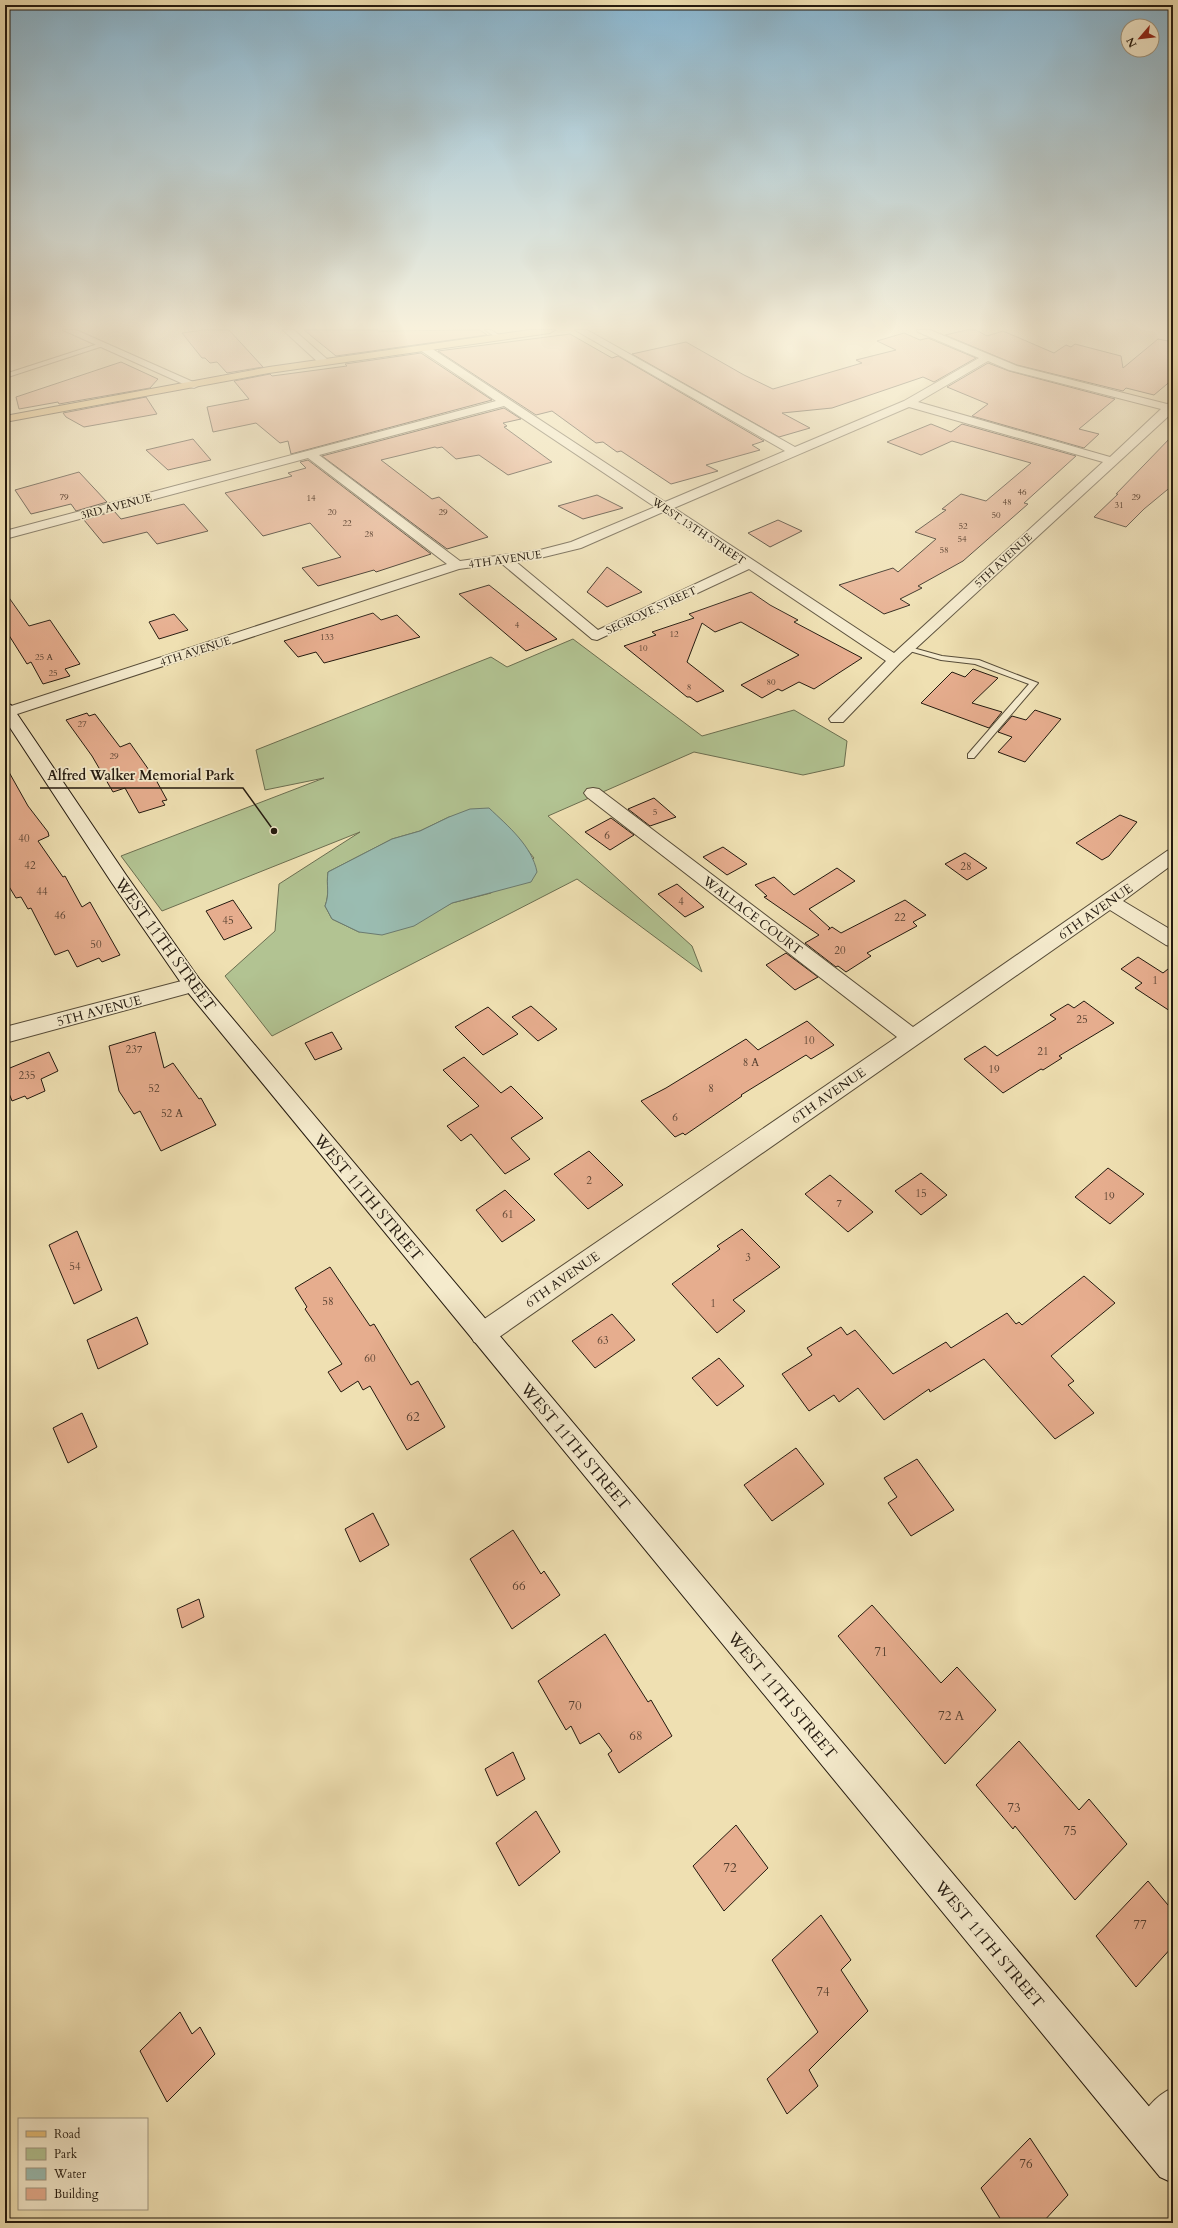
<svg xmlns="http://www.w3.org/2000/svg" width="1178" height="2228" viewBox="0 0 1178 2228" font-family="Cardo,serif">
<rect width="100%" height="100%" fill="#efe0b2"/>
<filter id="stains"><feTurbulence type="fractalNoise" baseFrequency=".005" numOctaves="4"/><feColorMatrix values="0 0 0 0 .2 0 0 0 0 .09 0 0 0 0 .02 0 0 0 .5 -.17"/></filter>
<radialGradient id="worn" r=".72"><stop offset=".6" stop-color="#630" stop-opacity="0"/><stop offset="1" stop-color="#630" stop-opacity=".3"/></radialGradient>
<!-- green -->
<path fill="#b2c392" stroke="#6b6e50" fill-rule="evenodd" d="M573 639 702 736 794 710 847 741 844 766 803 775 694 752 548 816 692 946 702 972 577 879 272 1036 225 976 275 931 279 884 360 832 162 911 121 856 324 778 265 790 256 750 491 657 507 667ZM489 809 508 826 534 858 491 893 452 903 437 911 359 932 332 919 325 906C330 893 326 885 328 872L392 839 420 831 449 817Z"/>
<!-- water -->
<path fill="#9abcb1" stroke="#6b7b70" d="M489 808C508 826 532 846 537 872L531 882 452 903 414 926 382 935 359 932 332 919 325 906C330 893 326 886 328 872L392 839 420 831 449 817 470 809Z"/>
<!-- building -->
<g fill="#e6ad8e" stroke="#241a0f">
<polygon points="203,330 229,330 263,367 227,373 217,362 210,363 205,358 202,358 182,333"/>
<polygon points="304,330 377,330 379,331 480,330 487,335 336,356"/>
<polygon points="967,330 976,330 987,336 1003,331 1054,353 1066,345 1071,347 1075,344 1121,356 1123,368 1158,339 1173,342 1173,379 1154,395 1126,388 1123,391 1017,365 945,335"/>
<polygon points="904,333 920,340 928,338 976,358 934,382 923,377 832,408 782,413 810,428 779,437 632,354 686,342 744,375 773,389 862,363 856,360 896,350 877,341"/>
<polygon points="570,334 612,358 618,356 764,441 752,445 760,450 706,465 718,471 671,484 621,451 617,452 603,442 596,443 552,411 536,415 438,351"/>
<polygon points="421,353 492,400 291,454 288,441 280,443 256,423 213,432 207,407 249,399 234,381 270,374 272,376 347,366 345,364"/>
<polygon points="121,362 158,379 150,388 59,404 58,402 19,409 16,397"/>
<polygon points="988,363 1009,371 1115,399 1079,429 1099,434 1084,448 972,416 988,404 947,387"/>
<polygon points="146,397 157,414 84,427 66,417 63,413"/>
<polygon points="504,408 521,419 503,423 507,426 504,427 552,462 508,475 479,455 456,459 442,447 437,448 435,447 381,460 432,499 439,497 488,537 447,549 322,456"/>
<polygon points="931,424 951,432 962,424 1076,456 1024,503 1028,504 963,561 918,586 922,588 900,599 910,605 884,614 839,585 893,568 898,572 936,539 915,532 946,510 942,509 961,494 986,501 1031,463 952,441 921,455 887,442"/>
<polygon points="1173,435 1173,485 1144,509 1126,527 1094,517 1118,494 1116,494"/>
<polygon points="193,439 211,460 168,470 146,450"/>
<polygon points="308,460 431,554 376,572 374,570 318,586 302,568 341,557 310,523 263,536 225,493 292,476 288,473 306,468 300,462"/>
<polygon points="79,472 107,502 76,511 71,504 31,514 15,490"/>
<polygon points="597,495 623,508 583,519 558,506"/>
<polygon points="184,504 208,531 157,544 147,532 103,543 84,520 114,511 121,519"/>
<polygon points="778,520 802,531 770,547 748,533"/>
<polygon points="607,567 642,592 607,607 587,592"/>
<polygon points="489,585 557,639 526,651 459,594"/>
<polygon points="5,592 29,626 50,620 80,664 65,669 70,676 43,684 31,662 27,664 5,629"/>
<polygon points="751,592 770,605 798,620 794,622 862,658 814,689 799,682 782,691 778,689 762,698 741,685 799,655 741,622 715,632 702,623 687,662 724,691 697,702 690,697 687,697 624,646 656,635 652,632 694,618 689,614"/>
<polygon points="373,613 381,620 397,615 420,637 324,663 316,652 298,657 284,641"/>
<polygon points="174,614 188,630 159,639 149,622"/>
<polygon points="973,669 998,678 972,703 1002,712 989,728 921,703 952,672 965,677"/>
<polygon points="1035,710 1061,719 1025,762 998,752 1012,737 998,732 1012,716 1026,720"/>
<polygon points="87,713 89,716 95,714 120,747 130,743 156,780 167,800 162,801 165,805 139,813 125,788 113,792 92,756 66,720"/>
<polygon points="5,765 28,806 48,832 49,836 38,841 63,877 65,876 82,907 90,902 120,955 102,962 99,958 77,967 68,950 55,955 31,908 28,909 21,897 16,898 5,880"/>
<polygon points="654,798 676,817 650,826 628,809"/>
<polygon points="1120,815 1137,822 1109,856 1102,860 1076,843"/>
<polygon points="611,818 634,835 610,850 585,832"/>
<polygon points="723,847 747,864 727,875 703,857"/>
<polygon points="965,853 987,868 967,880 945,864"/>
<polygon points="837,868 855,881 809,909 830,928 828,930 832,927 841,933 905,900 926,915 913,922 917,926 867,953 871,956 846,972 838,966 836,967 805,943 819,935 764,897 767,896 755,885 774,877 794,895"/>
<polygon points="677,884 704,907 685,917 658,894"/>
<polygon points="233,900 252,928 224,940 206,911"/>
<polygon points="786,953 818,977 795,990 766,965"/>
<polygon points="1138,957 1163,973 1173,965 1173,1013 1135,988 1142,983 1121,969"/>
<polygon points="1084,1001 1114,1023 1059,1056 1062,1058 1043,1070 1041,1069 1003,1093 964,1059 985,1046 997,1056 1056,1019 1050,1015 1068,1004 1074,1008"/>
<polygon points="531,1006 557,1029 538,1041 512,1017"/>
<polygon points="488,1007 518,1034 483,1055 455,1027"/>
<polygon points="807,1021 834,1045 811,1059 806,1055 741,1095 742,1096 685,1135 683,1133 675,1137 641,1101 666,1088 746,1039 758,1050"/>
<polygon points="155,1032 164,1068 173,1063 199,1099 201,1098 216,1125 161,1151 140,1111 134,1114 119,1091 109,1046"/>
<polygon points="332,1032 342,1049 315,1060 305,1043"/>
<polygon points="49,1052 58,1071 41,1079 45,1091 27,1099 25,1096 12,1101 5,1083 5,1070"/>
<polygon points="464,1057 501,1093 511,1086 543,1118 511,1138 530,1159 505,1174 471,1134 461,1141 447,1126 479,1106 443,1070"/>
<polygon points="589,1151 623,1185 588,1209 554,1174"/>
<polygon points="1108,1168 1144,1194 1110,1224 1075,1197"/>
<polygon points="921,1173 947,1195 921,1215 895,1191"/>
<polygon points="830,1175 873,1212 848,1232 805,1194"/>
<polygon points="505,1190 535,1220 502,1242 476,1210"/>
<polygon points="742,1229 780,1267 733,1300 745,1311 717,1333 672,1284 720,1249 717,1246"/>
<polygon points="77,1231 102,1290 74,1304 49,1245"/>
<polygon points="330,1267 370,1326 374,1324 411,1385 418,1381 445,1427 407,1450 370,1386 363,1390 358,1381 341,1392 328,1372 342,1364 305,1309 307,1307 295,1288"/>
<polygon points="1084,1276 1115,1303 1051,1356 1074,1381 1068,1385 1094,1413 1055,1439 984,1359 930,1392 929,1389 884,1420 858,1388 839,1402 834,1395 809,1411 782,1374 812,1355 807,1348 841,1327 847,1335 855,1330 893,1374 946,1342 951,1348 1007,1313 1016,1324 1019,1322 1022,1325"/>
<polygon points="612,1314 635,1340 595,1368 572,1341"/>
<polygon points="137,1317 148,1344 98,1369 87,1340"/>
<polygon points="719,1358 744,1386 717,1406 692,1378"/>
<polygon points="82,1413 97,1447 68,1463 53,1428"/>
<polygon points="796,1448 824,1484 772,1521 744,1485"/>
<polygon points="917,1459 954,1510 911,1536 888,1503 897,1497 884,1478"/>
<polygon points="373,1513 389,1545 360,1562 345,1529"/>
<polygon points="513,1530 541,1574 544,1571 560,1595 512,1629 470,1559"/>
<polygon points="199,1599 204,1617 182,1628 177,1609"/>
<polygon points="872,1605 941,1683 957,1667 996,1710 945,1764 838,1636"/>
<polygon points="605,1634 648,1702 651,1700 672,1736 619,1773 608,1754 612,1751 599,1733 580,1744 571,1726 566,1730 538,1681"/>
<polygon points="1019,1741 1079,1810 1089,1799 1127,1844 1075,1900 1015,1826 1013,1829 976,1785"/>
<polygon points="513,1752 525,1779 497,1796 485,1769"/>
<polygon points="536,1811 560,1852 519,1886 496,1843"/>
<polygon points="736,1825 768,1868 724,1911 693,1866"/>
<polygon points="1148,1881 1173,1911 1173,1946 1136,1987 1096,1936"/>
<polygon points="821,1915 851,1960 841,1970 868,2011 809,2070 818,2086 787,2114 767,2079 818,2032 772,1960"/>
<polygon points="180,2012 192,2034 200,2027 215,2054 167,2102 140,2051"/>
<polygon points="1030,2138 1068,2195 1042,2223 1003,2223 981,2188"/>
</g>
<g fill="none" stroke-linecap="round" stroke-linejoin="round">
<!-- lane casing -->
<g stroke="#574c38" stroke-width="2">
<g id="lane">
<polygon points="485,330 491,330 502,337 497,338"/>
<polygon points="101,343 103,346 5,378 5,374"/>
<polygon points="906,646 942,656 979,660 1038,683 974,758 968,758 968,754 1029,684 975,664 941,660 906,650"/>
</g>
</g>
<!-- street casing -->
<g stroke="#574c38" stroke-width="2">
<g id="street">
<polygon points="63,330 76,330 200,385 194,388 190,387"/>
<polygon points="283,330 294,330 328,360 329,362 328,364 320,364"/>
<path d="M575 330H587L795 447 904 401 979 358 918 332 917 330H930L1017 366 1167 404 1173 402V412L900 663 843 722H831L829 719 886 661 749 569 597 640 592 639 501 563 459 569 5 718V708L447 564 308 458 5 539V531L496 401 420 350V346H428L665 502 785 451ZM988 361 1009 370 1161 409 1110 457 918 402ZM504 406 655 507 571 542 540 550 460 561 319 455ZM909 407 1103 462 894 653 674 508ZM663 512 740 563 598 630 515 561 540 558 581 548Z"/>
<polygon points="593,788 599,789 913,1027 1167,851 1173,849 1173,864 1123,901 1173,931 1173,947 1166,945 1110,910 492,1342 483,1345 474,1342 470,1334 474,1326 897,1037 587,797 584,793 587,789"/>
<polygon points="193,978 200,980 203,985 200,990 5,1043 5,1027"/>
<path d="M1173 2088C1173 2117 1178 2141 1150 2155L1137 2149 1131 2136C1140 2116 1153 2096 1173 2088Z"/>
</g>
</g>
<!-- secondary casing -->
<g stroke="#241a0f" stroke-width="2">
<polygon id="secondary" points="5,703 11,705 126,875 200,980 1173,2135 1173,2183 1160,2177 186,990 112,883 5,720"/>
</g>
<!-- primary casing -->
<g stroke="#241a0f" stroke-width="2">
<polygon id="primary" points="530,330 555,330 550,333 269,373 5,422 5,416 269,367"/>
</g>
<!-- lane -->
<use href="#lane" fill="#f5ebcd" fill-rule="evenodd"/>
<!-- street -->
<use href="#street" fill="#f5ebcd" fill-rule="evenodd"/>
<!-- secondary -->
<use href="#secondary" fill="#f5ebcd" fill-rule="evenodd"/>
<!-- primary -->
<use href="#primary" fill="#e8c079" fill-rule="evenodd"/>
</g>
<!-- sky -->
<linearGradient id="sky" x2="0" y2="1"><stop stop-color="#89b7d2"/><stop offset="0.51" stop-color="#f8f1dc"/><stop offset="1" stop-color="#f8f1dc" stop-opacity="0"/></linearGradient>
<rect width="1178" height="642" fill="url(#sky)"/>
<g text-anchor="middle" stroke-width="3.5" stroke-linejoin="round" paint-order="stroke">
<!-- far-number labels -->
<g font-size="9" fill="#543f2f">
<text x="1022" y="495">46</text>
<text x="64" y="500">79</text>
<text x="1136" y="500">29</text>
<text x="311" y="501">14</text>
<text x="1007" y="505">48</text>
<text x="1119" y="508">31</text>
<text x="332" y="515">20</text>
<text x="443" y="515">29</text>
<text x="996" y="518">50</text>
<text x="347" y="526">22</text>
<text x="963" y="529">52</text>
<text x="369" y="537">28</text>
<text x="962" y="542">54</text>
<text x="944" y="553">58</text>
<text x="517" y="628">4</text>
<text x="674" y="637">12</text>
<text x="327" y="640">133</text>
<text x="643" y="651">10</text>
<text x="44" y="660">25 A</text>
<text x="53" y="676">25</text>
<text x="771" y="685">80</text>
<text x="689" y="690">8</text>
<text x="82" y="727">27</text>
<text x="114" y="759">29</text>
<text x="655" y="815">5</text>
</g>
<!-- far-street labels -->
<g font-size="11" fill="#241a0f" stroke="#f5ebcd">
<text transform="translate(116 506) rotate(-15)" y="4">3RD AVENUE</text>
<text transform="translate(699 531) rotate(34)" y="4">WEST 13TH STREET</text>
<text transform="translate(505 559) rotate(-8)" y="4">4TH AVENUE</text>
<text transform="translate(1003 560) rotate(-43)" y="4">5TH AVENUE</text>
<text transform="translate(651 610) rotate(-25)" y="4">SEGROVE STREET</text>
<text transform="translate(195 651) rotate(-18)" y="4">4TH AVENUE</text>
</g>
<!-- number labels -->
<g font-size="11" fill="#543f2f">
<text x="607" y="839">6</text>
<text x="24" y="842">40</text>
<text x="30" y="869">42</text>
<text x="966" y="870">28</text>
<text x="42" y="895">44</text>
<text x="681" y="905">4</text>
<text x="60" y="919">46</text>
<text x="900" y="921">22</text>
<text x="228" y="924">45</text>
<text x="96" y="948">50</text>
<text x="840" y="954">20</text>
<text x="1155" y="984">1</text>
<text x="1082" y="1023">25</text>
<text x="809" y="1044">10</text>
<text x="134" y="1053">237</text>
<text x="1043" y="1055">21</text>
<text x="751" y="1066">8 A</text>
<text x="994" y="1073">19</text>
<text x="27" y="1079">235</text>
<text x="154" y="1092">52</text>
<text x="711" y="1092">8</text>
<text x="172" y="1117">52 A</text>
<text x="675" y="1121">6</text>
<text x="589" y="1184">2</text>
<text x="921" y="1197">15</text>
<text x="1109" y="1200">19</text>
<text x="839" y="1207">7</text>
<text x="508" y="1218">61</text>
<text x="748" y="1261">3</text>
<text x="75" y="1270">54</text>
<text x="328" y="1305">58</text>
<text x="713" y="1307">1</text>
<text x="603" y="1344">63</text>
<text x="370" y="1362">60</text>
</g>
<!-- street labels -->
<g font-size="13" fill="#241a0f" stroke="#f5ebcd">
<text transform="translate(1095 911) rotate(-35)" y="5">6TH AVENUE</text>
<text transform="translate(753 915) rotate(37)" y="5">WALLACE COURT</text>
<text transform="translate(99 1010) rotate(-15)" y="5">5TH AVENUE</text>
<text transform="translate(828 1095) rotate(-35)" y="5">6TH AVENUE</text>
<text transform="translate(562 1279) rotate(-35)" y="5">6TH AVENUE</text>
</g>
<!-- near-number labels -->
<g font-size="13" fill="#543f2f">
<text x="413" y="1421">62</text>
<text x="519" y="1590">66</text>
<text x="881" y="1656">71</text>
<text x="575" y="1710">70</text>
<text x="951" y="1720">72 A</text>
<text x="636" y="1740">68</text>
<text x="1014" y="1812">73</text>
<text x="1070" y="1835">75</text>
<text x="730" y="1872">72</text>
<text x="1140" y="1929">77</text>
<text x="823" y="1996">74</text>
<text x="1026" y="2168">76</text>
</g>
<!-- near-street labels -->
<g font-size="16" fill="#241a0f" stroke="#f5ebcd">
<text transform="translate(166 944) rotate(54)" y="6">WEST 11TH STREET</text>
<text transform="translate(369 1197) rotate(50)" y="6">WEST 11TH STREET</text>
<text transform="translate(576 1446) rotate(50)" y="6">WEST 11TH STREET</text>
<text transform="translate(783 1695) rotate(50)" y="6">WEST 11TH STREET</text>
<text transform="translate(990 1944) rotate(50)" y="6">WEST 11TH STREET</text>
</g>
</g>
<!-- callouts -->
<path fill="none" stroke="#241a0f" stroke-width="1.5" d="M274 831L243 788H40"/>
<circle fill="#241a0f" stroke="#f5ebcd" stroke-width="1.5" cx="274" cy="831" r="4"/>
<g font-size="14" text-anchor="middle" font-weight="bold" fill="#241a0f" stroke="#f5ebcd" stroke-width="3.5" stroke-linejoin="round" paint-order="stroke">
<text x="141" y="780">Alfred Walker Memorial Park</text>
</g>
<!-- margin -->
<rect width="1178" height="2228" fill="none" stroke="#efe0b2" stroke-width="20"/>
<rect x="6" y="6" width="1166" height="2216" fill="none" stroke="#241a0f" stroke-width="2"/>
<rect x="10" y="10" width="1158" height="2208" fill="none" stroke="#241a0f"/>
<!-- legend -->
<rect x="18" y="2118" width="130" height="92" fill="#f5ebcd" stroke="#a19781"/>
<rect x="26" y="2131" width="20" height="6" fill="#e8c079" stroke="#a19781"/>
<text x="54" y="2138" font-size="12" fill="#241a0f">Road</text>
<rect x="26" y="2148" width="20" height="12" fill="#b2c392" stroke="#a19781"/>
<text x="54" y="2158" font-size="12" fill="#241a0f">Park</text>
<rect x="26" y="2168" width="20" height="12" fill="#9abcb1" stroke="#a19781"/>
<text x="54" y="2178" font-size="12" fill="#241a0f">Water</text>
<rect x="26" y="2188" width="20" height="12" fill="#e6ad8e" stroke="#a19781"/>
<text x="54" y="2198" font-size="12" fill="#241a0f">Building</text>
<!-- north arrow -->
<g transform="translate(1140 38) rotate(242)"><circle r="19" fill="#f5ebcd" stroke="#a19781"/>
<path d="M0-3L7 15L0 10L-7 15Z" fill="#8f2418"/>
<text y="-6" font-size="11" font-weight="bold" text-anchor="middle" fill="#241a0f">N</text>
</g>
<rect width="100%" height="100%" filter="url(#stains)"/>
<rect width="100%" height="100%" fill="url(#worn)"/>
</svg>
